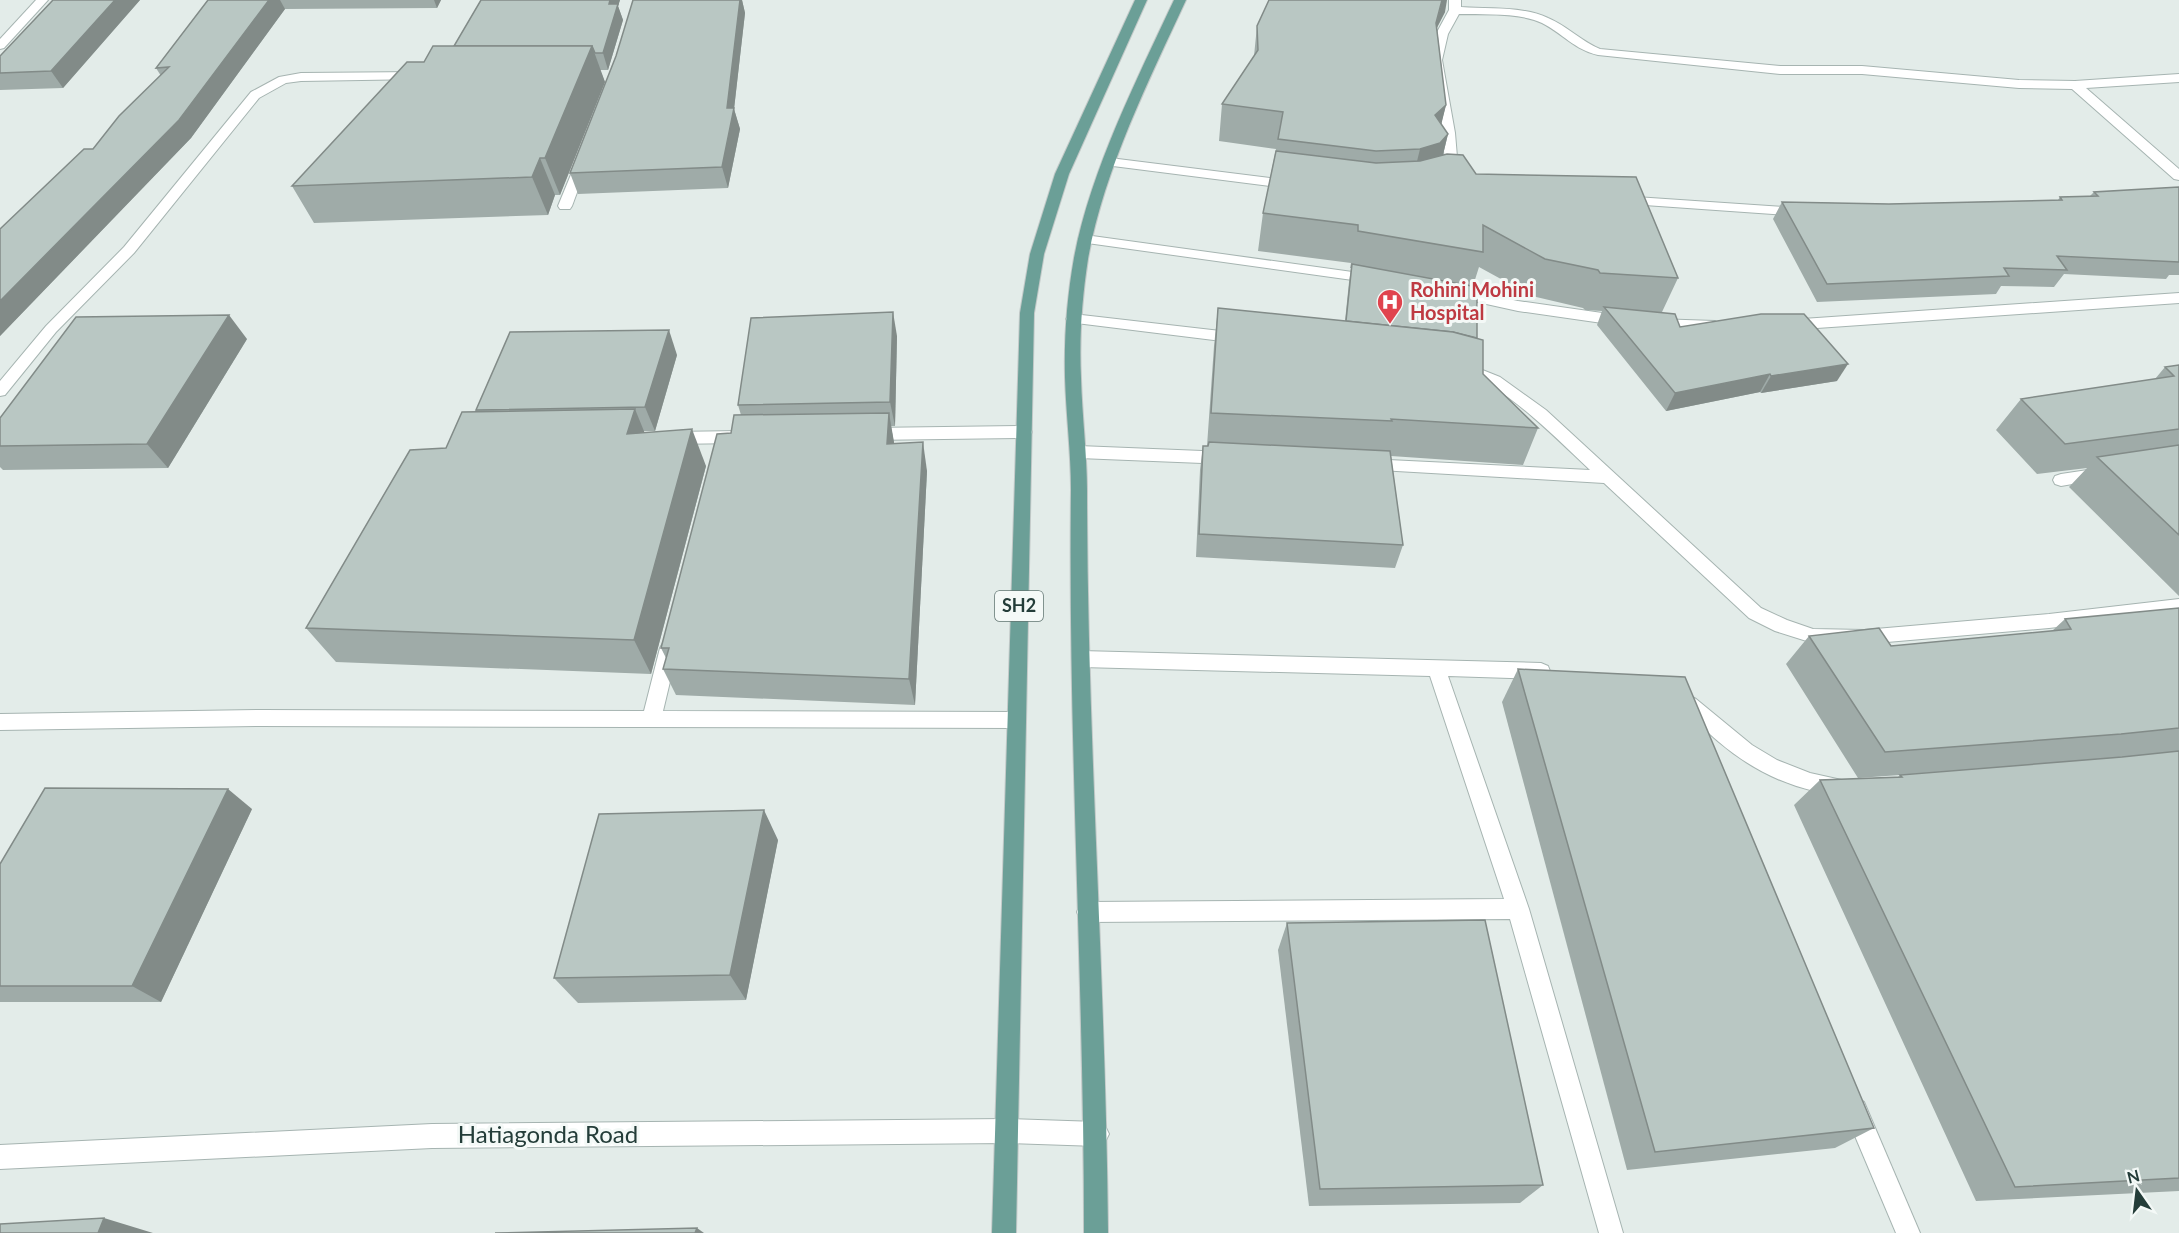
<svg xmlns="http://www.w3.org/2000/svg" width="2179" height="1233" viewBox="0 0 2179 1233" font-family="Lato,sans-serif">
<rect width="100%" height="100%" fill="#e3ece9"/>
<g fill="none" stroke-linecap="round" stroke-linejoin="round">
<!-- minor casing -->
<g stroke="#a6b4b1" stroke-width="2">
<g id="minor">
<polygon points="36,0 48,0 4,48 0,49 0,39"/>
<path d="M1449 0H1461V7C1488 9 1523 6 1548 18 1567 26 1581 41 1600 49L1780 66H1862L2019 80 2075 81 2179 74V82L2086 88 2179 169V180L2174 179 2072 89 2019 88 1862 74H1780L1598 55C1575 50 1562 33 1542 23 1518 12 1484 15 1459 14L1448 34 1442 60 1455 133 1458 169 1450 180 1445 181 1438 177 1445 168 1443 133 1430 60 1436 34 1449 10Z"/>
<polygon points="419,72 423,73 423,79 301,81 286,83 259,98 134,253 56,332 5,395 0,396 0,381 46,326 124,247 251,92 279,77 301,73"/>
<polygon points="583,156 589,160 572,206 570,209 560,209 558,206 577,160"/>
<polygon points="1110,158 1294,181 1301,185 1294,189 1105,165 1104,162 1105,159"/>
<polygon points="1621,196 1800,208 1807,212 1800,216 1616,203 1614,200"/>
<polygon points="1085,235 1374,275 1381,279 1374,283 1080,242 1078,239 1080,236"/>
<polygon points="1455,288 1518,301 1623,316 1630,321 1623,326 1518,311 1450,296 1448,293 1450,290"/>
<polygon points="2179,293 2179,303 1788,330 1781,325 1788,320"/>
<polygon points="1073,314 1238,333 1245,338 1238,343 1068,322 1066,319 1068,316"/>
<polygon points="1656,319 1715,321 1722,326 1715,331 1651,327 1649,324 1651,321"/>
<path d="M1465 363 1500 377 1546 410 1761 608 1787 620 1813 629 1864 630 2049 614 2179 599V613L2049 628 1864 644 1813 643 1775 631 1749 618 1604 483 1362 469 1360 465 1362 461 1368 459 1590 470C1558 440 1527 408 1490 385 1481 380 1463 376 1457 368Z"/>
<polygon points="1024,426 1030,428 1032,432 1030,436 1024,438 870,440 864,438 862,434 864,430 870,428"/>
<polygon points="740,431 746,433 748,437 746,441 740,443 672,444 666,442 664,438 666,434 672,432"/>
<polygon points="1079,446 1227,452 1233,454 1235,458 1233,462 1227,464 1079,458 1073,456 1071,452 1073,448"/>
<polygon points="2101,468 2107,470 2109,474 2107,478 2061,486 2055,484 2053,480 2055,476 2061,474"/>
<polygon points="669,641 675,643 678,648 663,711 1016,712 1023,714 1026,720 1023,726 1016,728 259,726 0,730 0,714 259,710 644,711 660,648 663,643"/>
<polygon points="1081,651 1541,663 1548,666 1550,671 1548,676 1541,679 1448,676 1529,909 1623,1233 1599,1233 1510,919 1088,922 1080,919 1077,912 1080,905 1088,902 1504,899 1430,676 1081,667 1074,664 1072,659 1074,654"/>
<path d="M1683 692 1696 699 1752 745 1777 760 1810 773 1846 781 1849 787 1846 793C1836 797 1825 794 1814 791 1779 783 1746 765 1719 742 1705 730 1692 717 1676 706L1674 700 1676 694Z"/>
<polygon points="1856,1098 1864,1102 1920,1233 1896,1233 1844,1110 1848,1102"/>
</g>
</g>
<!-- tertiary casing -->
<g stroke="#a6b4b1" stroke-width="2">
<polygon id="tertiary" points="1006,1119 1097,1122 1105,1126 1109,1134 1105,1142 1097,1146 1006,1143 432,1148 0,1169 0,1145 432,1124"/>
</g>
<!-- primary casing -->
<g stroke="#c2c9c8" stroke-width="2">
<g id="primary">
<polygon points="1135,0 1147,0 1069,174 1044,254 1034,313 1016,1233 992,1233 1020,313 1030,254 1055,174"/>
<path d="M1174 0H1186C1149 80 1103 172 1088 259 1082 298 1079 338 1081 378 1082 416 1087 453 1087 491 1087 738 1106 985 1108 1233H1084C1084 985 1068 738 1071 490 1071 452 1066 415 1065 377 1064 337 1067 297 1074 258 1090 172 1137 79 1174 0Z"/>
</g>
</g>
<!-- minor -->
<use href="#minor" fill="#fff" fill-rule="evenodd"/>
<!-- tertiary -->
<use href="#tertiary" fill="#fff" fill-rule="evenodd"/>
<!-- primary -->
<use href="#primary" fill="#6b9f97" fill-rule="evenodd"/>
</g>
<!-- wall -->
<g fill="#9faba8">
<polygon points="53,0 140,0 63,88 0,90 0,56"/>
<polygon points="208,0 441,0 437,8 285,9 191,138 0,336 0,229 93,149 161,76 156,68"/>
<polygon points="481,0 620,0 618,6 623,20 608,70 600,70 605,82 560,195 555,195 548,215 314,223 292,186 424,62 454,46"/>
<polygon points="633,0 742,0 745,13 734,109 740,129 728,188 578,194 570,173 616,56"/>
<polygon points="1445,12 1437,28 1446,105 1441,124 1448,134 1443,155 1476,174 1678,278 1662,312 1680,327 1837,381 1761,393 1760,392 1666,411 1597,325 1602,311 1585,310 1583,308 1532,296 1479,267 1473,286 1477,338 1483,374 1538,428 1523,465 1391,456 1403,545 1395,568 1196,557 1200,470 1203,446 1207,446 1214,346 1218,308 1345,321 1349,282 1351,268 1350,268 1351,263 1258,251 1263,213 1276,149 1219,141 1222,104 1254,56 1257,26"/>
<polygon points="2179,187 2179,275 2169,275 2166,279 2064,274 2054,287 2001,286 1996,294 1817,302 1773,219 1782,202 1889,204 2058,200 2060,197 2090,196 2094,192"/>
<polygon points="897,336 895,426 891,426 894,444 927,471 915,705 676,695 663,669 666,658 661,648 731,433 741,415 738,405"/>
<polygon points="247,339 168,468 3,470 0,467 0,418"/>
<polygon points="677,355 655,431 644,431 644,432 706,466 651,674 336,662 306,628 446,448 476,412 476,410"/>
<polygon points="2179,365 2179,596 2069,487 2087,468 2037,474 1996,430 2021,399 2155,379 2165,367"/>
<polygon points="2179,608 2179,1191 1976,1201 1794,805 1820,780 1898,777 1900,775 1858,778 1786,664 1809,636 1891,646 2052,631 2065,619"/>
<polygon points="1518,669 1874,1128 1835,1148 1627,1170 1502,702"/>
<polygon points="252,809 161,1002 0,1002 0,864"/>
<polygon points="778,840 746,1000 578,1003 554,978"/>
<polygon points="1287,923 1543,1185 1520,1203 1309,1206 1278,950"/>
</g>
<!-- shaded-wall -->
<g fill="#828b88">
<polygon points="115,0 140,0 63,88 51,71"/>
<polygon points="269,0 280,0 285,9 191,138 0,336 0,301"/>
<polygon points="434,0 441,0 437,8"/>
<polygon points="610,0 620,0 618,6 623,20 608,70 603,53"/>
<polygon points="740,0 742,0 745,13 734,109 740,129 728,188 722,167 727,108"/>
<polygon points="1442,0 1447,0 1445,12 1434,33"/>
<polygon points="592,46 605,82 560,195 545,158"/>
<polygon points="1446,105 1437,142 1448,134 1439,171 1411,186 1420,149 1435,115"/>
<polygon points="540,158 555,195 548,215 532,177"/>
<polygon points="893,312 897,336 895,426 890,402"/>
<polygon points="229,315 247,339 168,468 147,444"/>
<polygon points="669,330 677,355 655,431 645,407"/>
<polygon points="1848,364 1837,381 1761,393 1771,376"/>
<polygon points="1770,374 1760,392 1666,411 1675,393"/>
<polygon points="635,409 650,446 627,434"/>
<polygon points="889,413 894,442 893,473 887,444"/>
<polygon points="692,429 706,466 651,674 634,640"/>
<polygon points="923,442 927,471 915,705 909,679"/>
<polygon points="228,789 252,809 161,1002 132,986"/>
<polygon points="764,810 778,840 746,1000 730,975"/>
<polygon points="104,1218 153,1233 98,1233"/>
<polygon points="697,1228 704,1233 695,1233"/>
</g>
<!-- building -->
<g fill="#b9c7c3" stroke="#828b88" stroke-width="1.5">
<polygon points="53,0 115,0 51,71 0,73 0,56"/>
<polygon points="208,0 269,0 179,120 0,301 0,229 84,149 93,149 119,116 169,67 156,68"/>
<polygon points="481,0 610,0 609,4 618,4 603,53 595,53 592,46 454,46"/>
<polygon points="633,0 740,0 727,108 734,108 722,167 570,173 616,56"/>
<polygon points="1269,0 1442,0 1436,23 1446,105 1435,115 1448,134 1440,143 1420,149 1376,151 1278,139 1283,112 1222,104 1258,50 1257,26"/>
<polygon points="433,46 592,46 545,158 540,158 532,177 292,186 407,62 424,62"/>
<polygon points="1276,151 1376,163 1420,161 1447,154 1463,155 1476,174 1636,177 1678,278 1600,273 1598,270 1545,259 1483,225 1483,252 1358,231 1358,225 1263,213"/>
<polygon points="2179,187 2179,262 2057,256 2067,270 2004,268 2009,276 1827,284 1782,202 1889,204 2062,200 2060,197 2098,196 2094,192"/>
<polygon points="1352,264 1477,287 1477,338 1453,332 1346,321"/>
<polygon points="1604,307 1675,314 1680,327 1761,314 1804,314 1848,364 1771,376 1770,374 1675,393"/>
<polygon points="1218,308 1453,332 1483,340 1483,374 1538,428 1391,419 1392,421 1211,413"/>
<polygon points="893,312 890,402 738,405 751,318"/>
<polygon points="229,315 147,444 0,446 0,418 76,317"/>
<polygon points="669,330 645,407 476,410 510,332"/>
<polygon points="2179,365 2179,429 2065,444 2021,399 2174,376 2165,367"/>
<polygon points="635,409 627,434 692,429 634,640 306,628 410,450 446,448 462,412"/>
<polygon points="889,413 887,444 923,442 909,679 663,669 669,648 661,648 717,434 731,433 734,415"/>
<polygon points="1209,442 1390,451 1403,545 1199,534 1203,446 1208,446"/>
<polygon points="2179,445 2179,535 2097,457"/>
<polygon points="2179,608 2179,728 2121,734 1885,752 1809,636 1879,628 1891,646 2071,629 2065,619"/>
<polygon points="1518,669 1685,677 1874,1128 1655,1152"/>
<polygon points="2179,751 2179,1178 2015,1187 1820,780 1902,777 1900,775 2122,757"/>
<polygon points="45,788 228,789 132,986 0,986 0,864"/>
<polygon points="764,810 730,975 554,978 599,814"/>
<polygon points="1485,920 1543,1185 1320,1189 1287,923"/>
<polygon points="104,1218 98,1233 0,1233 0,1224"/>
<polygon points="697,1228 695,1233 495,1233"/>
</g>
<!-- icons -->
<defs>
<g id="hospital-pin" transform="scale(1.35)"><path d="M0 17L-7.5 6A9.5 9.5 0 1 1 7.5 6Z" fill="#e0444e" stroke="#f4f9f7"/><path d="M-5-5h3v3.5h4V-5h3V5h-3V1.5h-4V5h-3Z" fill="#fff"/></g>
</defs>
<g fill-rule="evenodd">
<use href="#hospital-pin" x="1390" y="302"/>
</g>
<g text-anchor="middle" stroke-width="6" stroke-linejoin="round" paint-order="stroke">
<!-- shield labels -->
<rect fill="#f4f9f7" stroke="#627572" stroke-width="1.5" x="995" y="591" width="48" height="30" rx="4.5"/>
<g font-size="18" font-weight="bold" fill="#243d39">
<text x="1019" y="612">SH2</text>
</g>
<!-- health labels -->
<g font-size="20" font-weight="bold" fill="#be3a42" stroke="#f4f9f7" text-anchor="start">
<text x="1410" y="297">Rohini Mohini<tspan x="1410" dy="23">Hospital</tspan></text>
</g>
<!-- near-street labels -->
<g font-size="24" fill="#243d39" stroke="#f4f9f7">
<text x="548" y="1143">Hatiagonda Road</text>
</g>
</g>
<!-- north arrow -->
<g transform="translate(2137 1191) rotate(346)" stroke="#f4f9f7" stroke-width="4.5" paint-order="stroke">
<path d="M0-4.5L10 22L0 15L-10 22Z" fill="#243d39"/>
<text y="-9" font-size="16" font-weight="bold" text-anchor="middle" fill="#243d39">N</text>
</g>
</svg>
